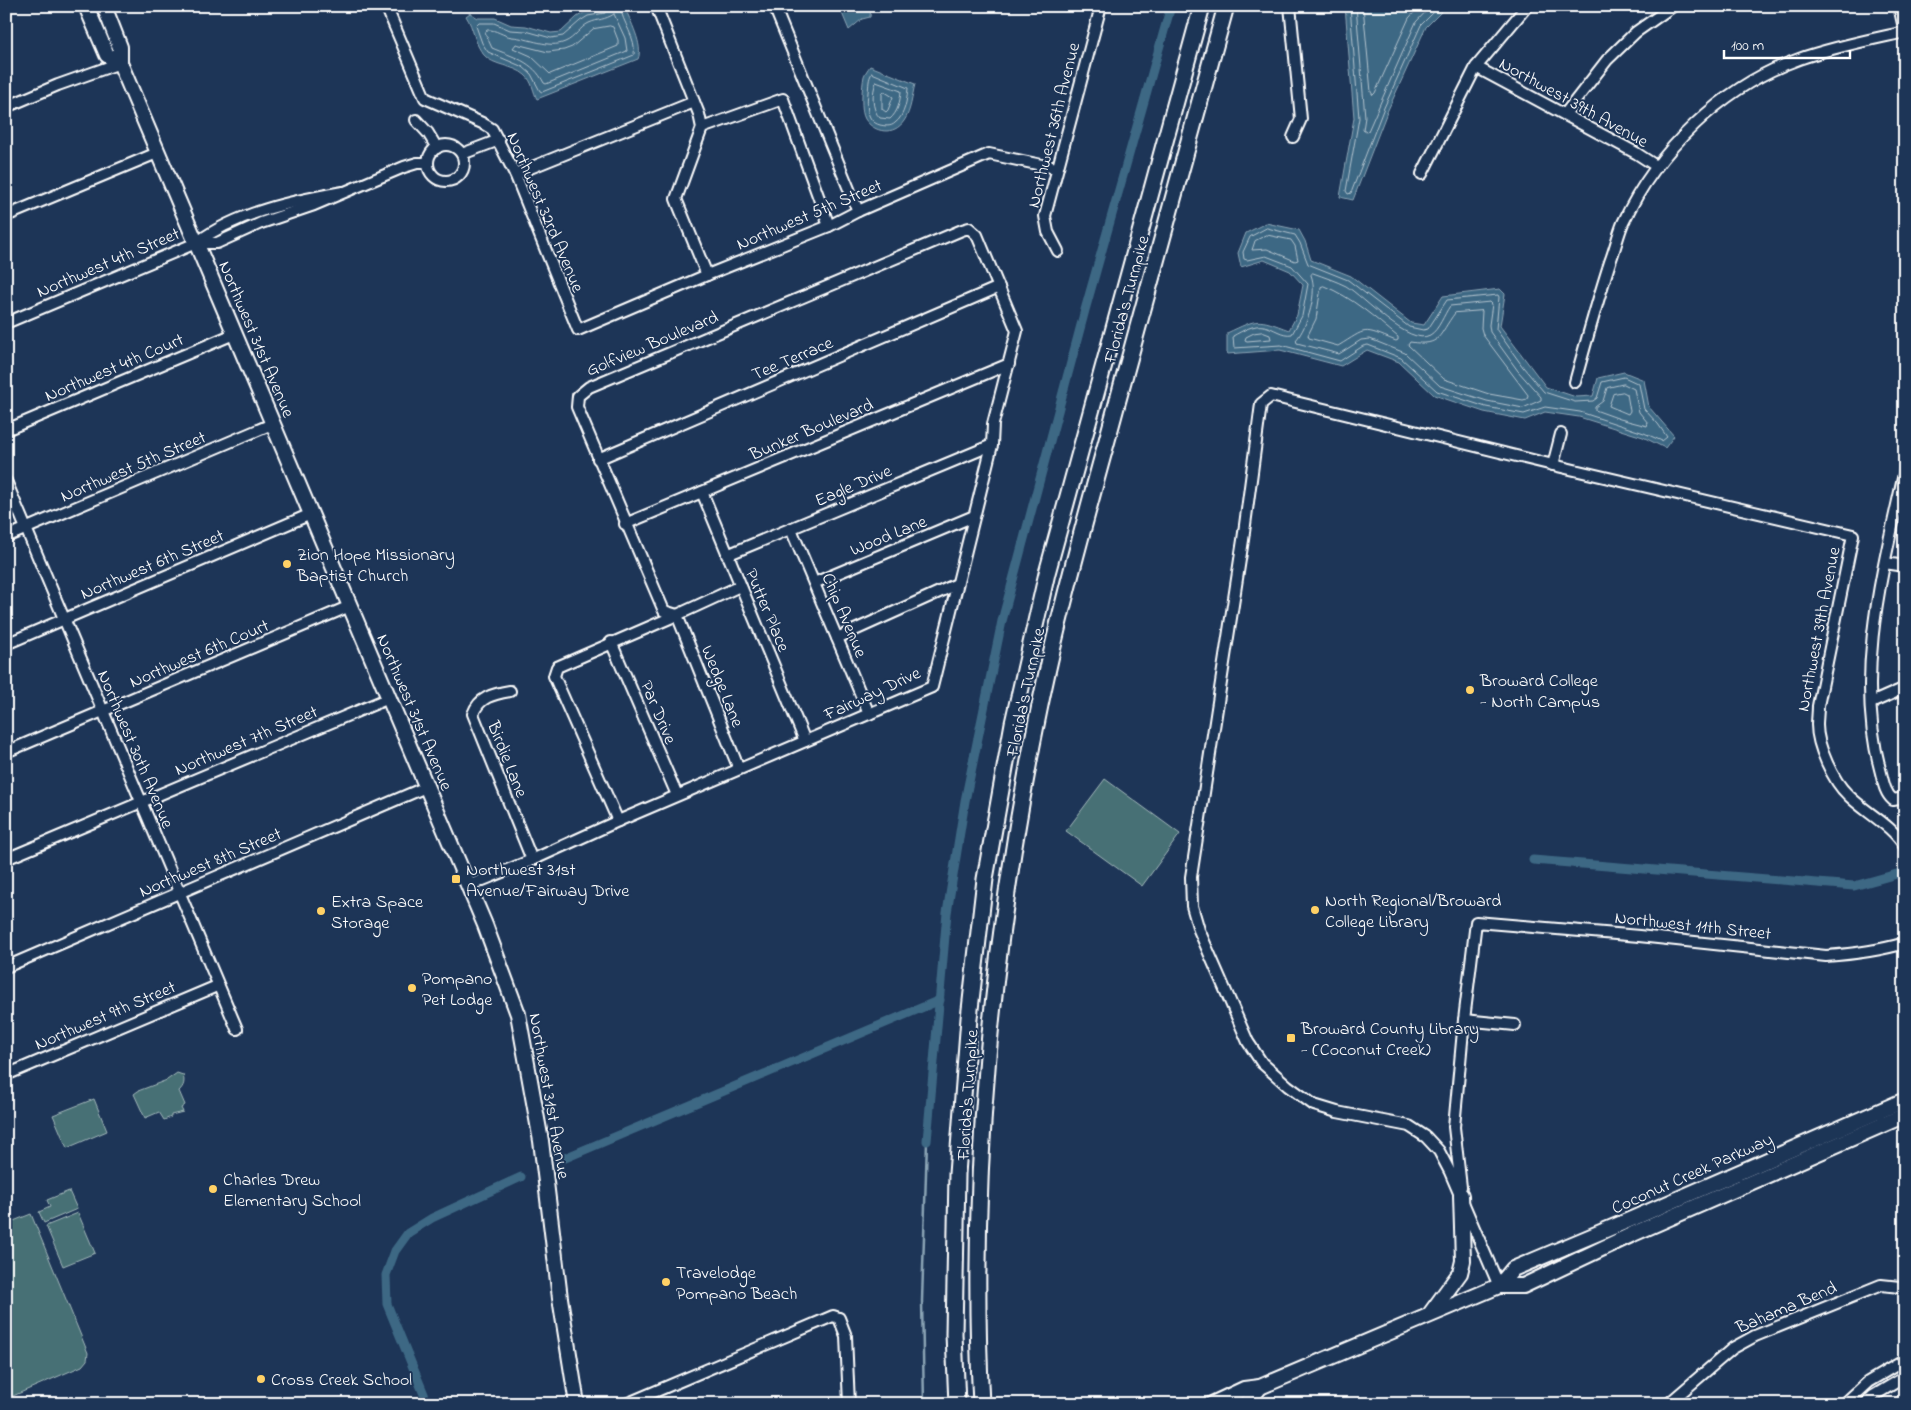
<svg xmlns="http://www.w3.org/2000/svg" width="1911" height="1410" viewBox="0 0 1911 1410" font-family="'Indie Flower',sans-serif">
<rect width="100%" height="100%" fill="#1d3557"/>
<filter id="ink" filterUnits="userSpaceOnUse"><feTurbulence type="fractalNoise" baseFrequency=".02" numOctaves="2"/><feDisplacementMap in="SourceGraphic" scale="10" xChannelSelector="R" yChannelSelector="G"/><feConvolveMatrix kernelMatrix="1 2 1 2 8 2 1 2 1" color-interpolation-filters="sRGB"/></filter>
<g filter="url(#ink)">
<!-- green -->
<g fill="#477075" stroke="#a3b8ba">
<polygon points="1105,779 1180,834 1142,886 1066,831"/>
<path d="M177 1073 183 1075C185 1082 184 1086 179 1091L185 1105 181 1108 183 1112 171 1115V1117L164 1120 159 1112 145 1118 134 1094 138 1091 167 1080Z"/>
<polygon points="94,1099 107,1131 67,1148 53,1115"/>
<polygon points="69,1191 77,1209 44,1223 39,1212 50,1207 47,1200"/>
<polygon points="78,1213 95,1253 63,1266 46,1226"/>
<polygon points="31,1214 88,1353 87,1360 82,1366 6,1399 6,1224"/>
</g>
<!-- water -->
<g fill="#3e6884" stroke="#8ba4b5">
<path d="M612 6H624C630 20 644 46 638 59L537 99C533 92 533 82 525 75 514 65 493 66 484 55 474 44 474 28 466 16L470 13 478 18H495L511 25 526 26 551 33 561 32 577 17 587 11Z"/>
<polygon points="839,6 871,6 870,17 862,19 849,30"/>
<polygon points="1345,6 1447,6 1426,27 1387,112 1353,200 1340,197 1354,118"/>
<path d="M870 66 915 84C912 96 911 111 904 121 894 136 874 133 865 119 860 111 862 86 864 76 865 73 868 69 870 66Z"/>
<path d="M1266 223 1299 230 1305 241 1311 260 1351 276 1411 323 1424 325 1443 296 1500 289 1505 294 1500 326 1546 387 1576 397 1593 396 1598 378 1624 372 1644 380 1649 407 1674 436 1665 448 1643 437 1579 417 1545 412 1525 420 1484 412 1434 395 1399 362 1367 350 1341 366 1280 350 1227 354V333C1259 318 1257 318 1289 330L1297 315 1303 285 1290 271 1264 260 1241 267 1238 253 1246 233Z"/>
</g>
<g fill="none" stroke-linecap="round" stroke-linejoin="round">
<!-- shore -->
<g stroke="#b2c3ce" stroke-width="1">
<path d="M608 6 605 13 588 16 580 21 563 36 551 38 526 31 510 30 494 23H479L476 26 482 43 488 52 523 67 531 74 540 91 542 92 634 55C637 38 622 23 620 6"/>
<polyline points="1350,6 1359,118 1346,191 1348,194 1351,193 1383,110 1421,25 1440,6"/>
<polyline points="1356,6 1365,117 1363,130 1366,132 1368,131 1416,22 1431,6"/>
<polyline points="1363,6 1371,92 1373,95 1375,93 1409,18 1420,6"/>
<path d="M614 14 625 38 627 51 546 84 544 83C533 61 513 57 492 48L485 33 487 30C496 29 503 36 512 37 529 38 549 49 565 42 575 38 580 27 589 23 598 19 605 20 614 14Z"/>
<polygon points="610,26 613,27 618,40 618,46 550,74 531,56 513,48 516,44 548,52 564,50 572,47 593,29"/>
<path d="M872 73 908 88C907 99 905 116 895 123 891 127 885 126 880 125 865 121 867 104 868 92 869 85 868 79 872 73Z"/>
<path d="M876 82 901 91C900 102 898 112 890 119L880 118C871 109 872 93 876 82Z"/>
<polygon points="885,92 893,97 888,110 886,112 882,109 882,94"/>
<path d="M1267 228 1295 235 1300 243 1308 264 1348 280 1409 327 1423 330 1428 329 1447 300 1498 295 1499 297 1496 329 1523 367 1544 392 1575 402 1593 401 1597 398 1602 382 1624 377 1639 384 1644 409 1658 424 1667 437 1662 441 1644 433 1580 412 1545 407 1524 414 1486 407 1437 391 1401 358 1368 345 1363 346 1340 361 1281 345 1234 348 1233 336C1242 331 1254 324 1264 326 1274 328 1282 336 1292 334L1302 316 1308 284 1292 266 1266 256 1247 260 1244 259 1243 252 1250 237Z"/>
<polygon points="1267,235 1291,240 1295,246 1298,260 1295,261 1267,249 1252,250 1255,241"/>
<path d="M1313 273C1324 277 1336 281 1346 286 1364 297 1409 347 1430 335 1439 330 1444 314 1450 306L1490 302 1492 304 1489 325 1490 332 1518 371 1541 397V400L1523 408 1487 401 1440 386 1405 353 1370 339 1361 340 1339 354 1297 343 1296 340C1308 326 1318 292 1311 275Z"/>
<path d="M1324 286C1352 297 1375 318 1398 337V340L1396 341C1361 327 1368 328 1338 346L1309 338 1308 335 1316 319 1321 287Z"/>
<path d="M1482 311 1481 328 1483 335 1528 395 1527 399 1523 400 1489 394 1444 379 1408 345 1410 342C1442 347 1438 335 1455 313Z"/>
<polygon points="1262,332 1270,335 1271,339 1247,341 1245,340 1246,337 1254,333"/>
<polygon points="1624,384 1634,389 1639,412 1648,423 1647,426 1620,419 1595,410 1595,407 1603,401 1607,388"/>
<polygon points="1623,392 1627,394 1630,411 1628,414 1609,406 1613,394"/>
</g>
<!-- stream -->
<polyline stroke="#8ba4b5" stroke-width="2.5" points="924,1404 922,1301 927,1141"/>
<!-- canal -->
<g stroke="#3e6884" stroke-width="9">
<polyline points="1533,860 1854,886 1904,872"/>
<polyline points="927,1141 947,913 965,801 1002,621 1085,310 1171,6"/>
<polyline points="565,1158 940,1000"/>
<polyline points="428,1404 387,1304 386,1275 395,1251 408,1233 432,1218 521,1177"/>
</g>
<!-- minor casing -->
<g stroke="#fff" stroke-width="14">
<g id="minor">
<polyline points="386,6 425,98 482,123 492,129 515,174 578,330 707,275 829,226 858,211 989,154 1056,168"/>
<polyline points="656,6 699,114 702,128 676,199 707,275"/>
<polyline points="774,6 858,211"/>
<polyline points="1290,6 1301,119 1293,137"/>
<polyline points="1899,6 1905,33"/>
<polyline points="1476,67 1636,153 1656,166"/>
<polyline points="6,107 58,85 120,63"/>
<polyline points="1565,114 1607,60 1636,32 1673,6"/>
<polyline points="416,120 428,133 437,148"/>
<polyline points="702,128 783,99 829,226"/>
<circle cx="446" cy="163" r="18"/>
<polyline points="462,154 499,140"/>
<polyline points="515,174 694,102"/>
<polyline points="1422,174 1476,67 1527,6"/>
<polyline points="6,216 157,153"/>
<polyline points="197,243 217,243 261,223 314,205 404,167 417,163 428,163"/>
<polyline points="1058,251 1048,232 1045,216 1101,6"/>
<path d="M6 323 196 243C238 212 292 201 343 192"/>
<path d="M1575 382C1586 342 1597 302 1610 262 1615 249 1618 235 1623 223 1657 150 1723 86 1799 59 1833 47 1869 40 1905 32"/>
<polyline points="6,430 234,334"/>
<polyline points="598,459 999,287"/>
<polyline points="1553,465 1561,434"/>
<path d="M1905 469C1884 566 1854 670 1880 769 1883 780 1884 792 1893 800L1905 798"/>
<polyline points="6,481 237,1029"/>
<polyline points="702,492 805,741"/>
<polyline points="625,524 1009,364"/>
<polyline points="791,529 869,714"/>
<polyline points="6,537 272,424"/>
<polyline points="727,555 992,445"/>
<polyline points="1885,563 1905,566"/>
<polyline points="814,583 974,516"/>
<polyline points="837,638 957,584"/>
<polyline points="611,642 677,795"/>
<polyline points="6,644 311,514"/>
<path d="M510 691C493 694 479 697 473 714L532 860"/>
<polyline points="1871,703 1905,688"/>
<polyline points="6,752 350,606"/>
<polyline points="618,821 554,676 557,667 677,615 740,586"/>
<polyline points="6,859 389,698"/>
<polyline points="468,886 532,860 618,821 932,687 992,445 993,424 1017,331 977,235 969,228 962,230 589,387 578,396 577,407 664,611 677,615 739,769"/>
<polyline points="6,967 426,787"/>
<polyline points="1464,1020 1515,1025"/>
<polyline points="6,1075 217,986"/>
<path d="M1461 1187 1454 1127 1464 1020 1476 922 1639 936 1826 956C1854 954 1878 951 1905 943"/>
<path d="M1499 1286 1450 1172 1439 1151 1426 1137 1409 1126 1337 1112 1314 1105 1288 1086 1262 1063 1248 1042 1199 930 1192 906 1191 877 1243 540 1261 404 1271 396 1553 465 1853 535 1818 706C1818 713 1817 719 1817 725 1817 746 1833 781 1848 795 1866 813 1891 824 1905 847"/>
<polyline points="626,1404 833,1316 839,1318 846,1336 849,1404"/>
<polyline points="1668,1404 1733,1348 1755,1336 1881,1285 1900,1287 1905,1289"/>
<polyline points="1844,1404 1868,1382 1905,1360"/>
<polyline points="1865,1404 1873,1396 1905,1377"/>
</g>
</g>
<!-- major casing -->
<g stroke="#fff" stroke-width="18">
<g id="major">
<polyline points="86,6 107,55 120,63"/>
<polyline points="104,6 120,47 120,63 485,925 518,1014 541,1141 560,1298 577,1404"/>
<polyline points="1499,1286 1513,1269 1627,1221 1905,1100"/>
<polyline points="1430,1314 1460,1273 1463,1261 1461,1195"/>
<polyline points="1212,1404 1244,1389 1260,1387 1499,1286 1523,1286 1633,1234 1905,1115"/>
<polyline points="1247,1404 1260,1387"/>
</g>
</g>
<!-- highway casing -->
<g stroke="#fff" stroke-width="19">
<g id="highway">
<polyline points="957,1404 954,1334 957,1174 969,1018 985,879 1013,723 1047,573 1202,6"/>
<path d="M981 1404C969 1178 992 941 1037 720 1058 614 1088 511 1116 407 1153 274 1189 140 1226 6"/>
</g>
</g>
<!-- minor -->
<use href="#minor" stroke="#1d3557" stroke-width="10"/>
<!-- major -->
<use href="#major" stroke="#1d3557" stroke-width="14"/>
<!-- highway -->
<use href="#highway" stroke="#1d3557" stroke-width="15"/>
</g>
</g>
<!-- markers -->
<g fill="#ffd166" stroke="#1d3557" stroke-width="2">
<circle cx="287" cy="564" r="5"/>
<circle cx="1470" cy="690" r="5"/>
<rect x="451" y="874" width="10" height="10" rx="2.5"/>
<circle cx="1315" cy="910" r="5"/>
<circle cx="321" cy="911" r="5"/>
<circle cx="412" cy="988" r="5"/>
<rect x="1286" y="1033" width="10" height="10" rx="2.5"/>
<circle cx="213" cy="1189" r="5"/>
<circle cx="666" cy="1282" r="5"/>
<circle cx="261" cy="1379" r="5"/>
</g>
<g text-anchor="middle" stroke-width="4" stroke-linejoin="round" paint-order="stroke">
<!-- street labels -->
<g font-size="18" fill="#fff" stroke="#1d3557">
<text transform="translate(1574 102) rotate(29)" y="6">Northwest 39th Avenue</text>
<text transform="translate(1053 125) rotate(-76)" y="6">Northwest 36th Avenue</text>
<text transform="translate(546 212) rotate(67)" y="6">Northwest 32rd Avenue</text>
<text transform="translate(809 214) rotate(-23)" y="6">Northwest 5th Street</text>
<text transform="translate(108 262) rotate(-23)" y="6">Northwest 4th Street</text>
<text transform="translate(1126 299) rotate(-75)" y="6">Florida's Turnpike</text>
<text transform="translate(257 339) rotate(67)" y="6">Northwest 31st Avenue</text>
<text transform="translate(652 343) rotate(-23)" y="6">Golfview Boulevard</text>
<text transform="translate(792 358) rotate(-23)" y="6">Tee Terrace</text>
<text transform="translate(114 367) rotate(-23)" y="6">Northwest 4th Court</text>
<text transform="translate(811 429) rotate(-23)" y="6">Bunker Boulevard</text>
<text transform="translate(133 466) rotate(-23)" y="6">Northwest 5th Street</text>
<text transform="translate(853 485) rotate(-23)" y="6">Eagle Drive</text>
<text transform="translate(888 535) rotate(-22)" y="6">Wood Lane</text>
<text transform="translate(152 564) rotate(-23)" y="6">Northwest 6th Street</text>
<text transform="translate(768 610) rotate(67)" y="6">Putter Place</text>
<text transform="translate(845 615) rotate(67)" y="6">Chip Avenue</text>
<text transform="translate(1818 629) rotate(-79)" y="6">Northwest 39th Avenue</text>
<text transform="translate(199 653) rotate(-23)" y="6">Northwest 6th Court</text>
<text transform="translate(723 686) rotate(68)" y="6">Wedge Lane</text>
<text transform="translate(1025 692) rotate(-78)" y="6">Florida's Turnpike</text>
<text transform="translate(872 693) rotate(-25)" y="6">Fairway Drive</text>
<text transform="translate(415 712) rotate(67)" y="6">Northwest 31st Avenue</text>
<text transform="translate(659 712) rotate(67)" y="6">Par Drive</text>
<text transform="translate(246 740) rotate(-23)" y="6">Northwest 7th Street</text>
<text transform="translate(136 749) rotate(67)" y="6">Northwest 30th Avenue</text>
<text transform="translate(508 759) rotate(68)" y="6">Birdie Lane</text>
<text transform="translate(210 862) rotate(-23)" y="6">Northwest 8th Street</text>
<text transform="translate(1693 925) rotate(6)" y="6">Northwest 11th Street</text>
<text transform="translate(105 1015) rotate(-23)" y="6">Northwest 9th Street</text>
<text transform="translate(967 1095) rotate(-86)" y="6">Florida's Turnpike</text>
<text transform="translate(550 1096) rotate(80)" y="6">Northwest 31st Avenue</text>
<text transform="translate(1692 1173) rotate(-24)" y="6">Coconut Creek Parkway</text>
<text transform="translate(1786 1307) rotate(-23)" y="6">Bahama Bend</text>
</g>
<!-- poi labels -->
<g font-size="18" fill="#fff" stroke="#1d3557" text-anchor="start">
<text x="297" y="560">Zion Hope Missionary<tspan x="297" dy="21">Baptist Church</tspan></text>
<text x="1480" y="686">Broward College<tspan x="1480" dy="21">- North Campus</tspan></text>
<text x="466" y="875">Northwest 31st<tspan x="466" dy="21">Avenue/Fairway Drive</tspan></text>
<text x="1325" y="906">North Regional/Broward<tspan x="1325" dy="21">College Library</tspan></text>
<text x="331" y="907">Extra Space<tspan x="331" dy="21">Storage</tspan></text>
<text x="422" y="984">Pompano<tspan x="422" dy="21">Pet Lodge</tspan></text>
<text x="1301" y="1034">Broward County Library<tspan x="1301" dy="21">- (Coconut Creek)</tspan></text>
<text x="223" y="1185">Charles Drew<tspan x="223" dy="21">Elementary School</tspan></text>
<text x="676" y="1278">Travelodge<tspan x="676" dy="21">Pompano Beach</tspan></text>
<text x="271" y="1385">Cross Creek School</text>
</g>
</g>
<!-- margin -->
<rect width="1911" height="1410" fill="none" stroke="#1d3557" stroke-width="25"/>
<rect x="12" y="12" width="1886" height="1385" fill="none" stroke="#fff" stroke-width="2" filter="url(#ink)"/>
<!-- scale -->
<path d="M1724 50v8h126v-8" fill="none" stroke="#ffffff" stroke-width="2.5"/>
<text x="1731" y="50" font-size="15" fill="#ffffff" stroke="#1d3557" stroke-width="4" paint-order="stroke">100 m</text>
</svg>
